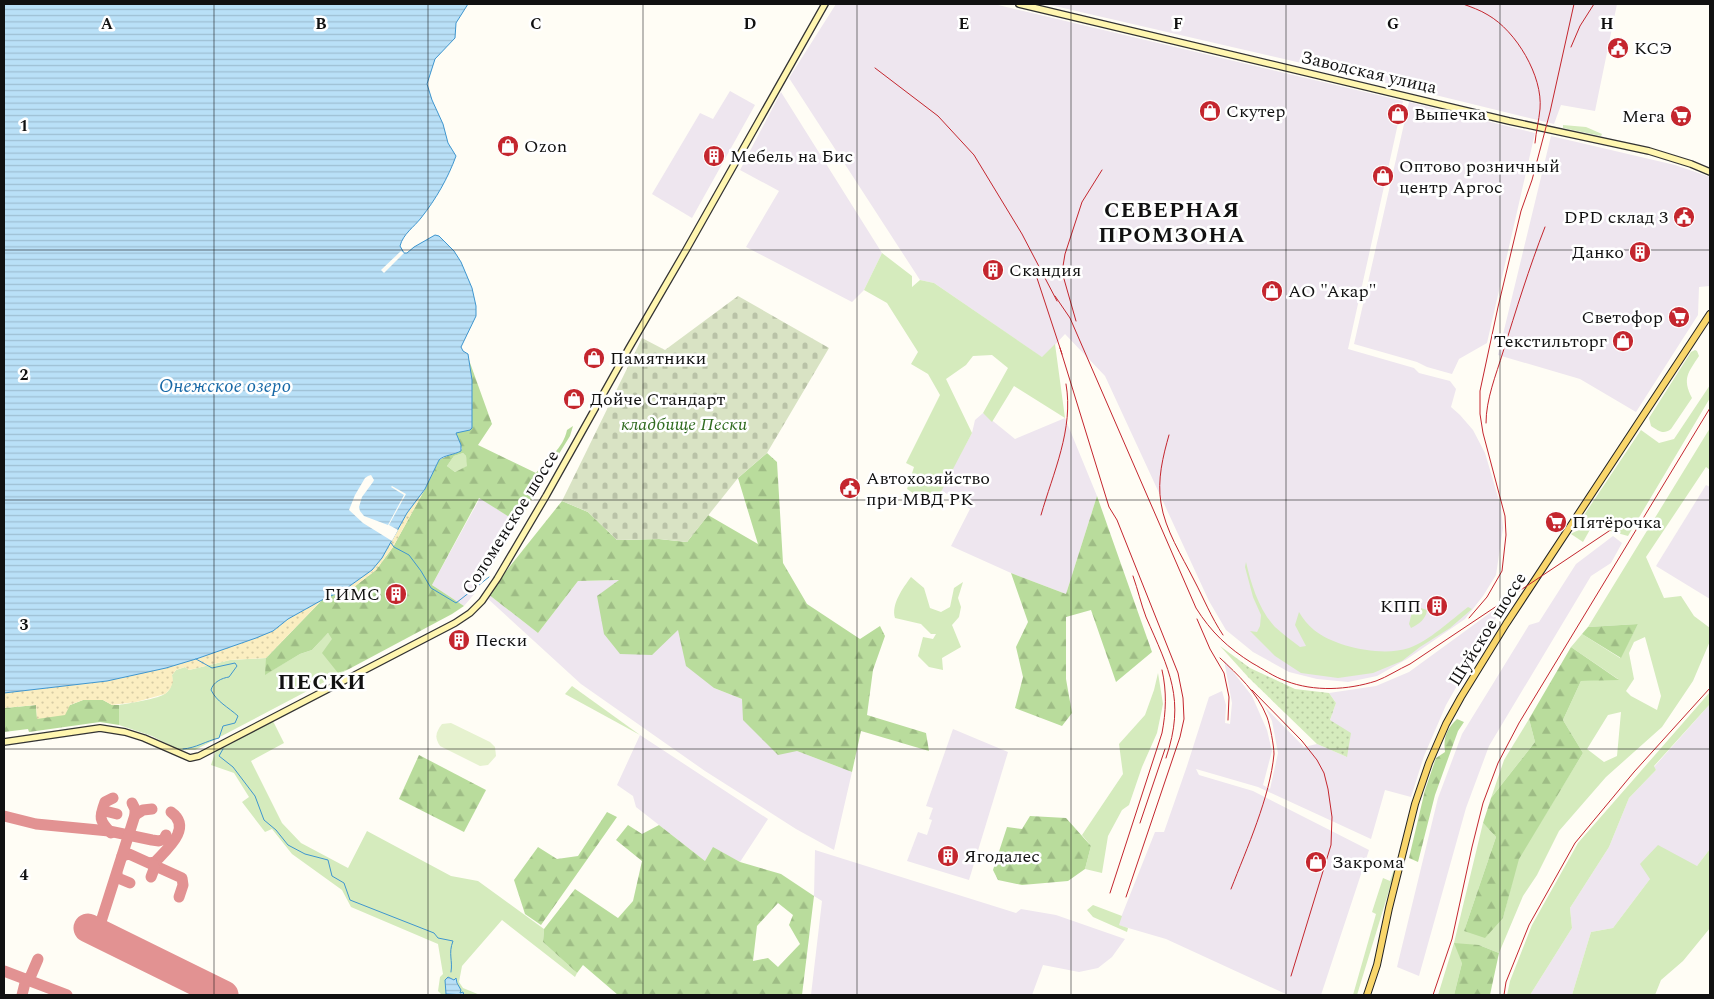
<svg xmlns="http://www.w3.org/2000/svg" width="1714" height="999" viewBox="0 0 1714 999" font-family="Spectral,serif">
<defs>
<pattern id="forest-firs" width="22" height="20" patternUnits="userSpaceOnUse" patternTransform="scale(1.25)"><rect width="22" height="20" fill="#b9dc9c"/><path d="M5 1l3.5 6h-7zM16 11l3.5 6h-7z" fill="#9ebc85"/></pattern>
<pattern id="sand-dots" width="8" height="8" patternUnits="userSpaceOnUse" patternTransform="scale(1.25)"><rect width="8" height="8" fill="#fbeec1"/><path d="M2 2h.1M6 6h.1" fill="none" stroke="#d6cba5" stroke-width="1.8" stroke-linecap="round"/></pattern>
<pattern id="cemetery-stones" width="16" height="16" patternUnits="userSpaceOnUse" patternTransform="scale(1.25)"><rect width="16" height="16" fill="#d9e3c4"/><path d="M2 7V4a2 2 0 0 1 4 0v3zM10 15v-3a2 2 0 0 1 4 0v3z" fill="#b9c2a7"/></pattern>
<pattern id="park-dots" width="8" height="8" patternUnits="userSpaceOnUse" patternTransform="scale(1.25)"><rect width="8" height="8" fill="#d5ebbd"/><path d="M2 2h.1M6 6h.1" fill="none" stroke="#b6c8a1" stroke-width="1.8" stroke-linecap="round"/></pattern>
<pattern id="water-rules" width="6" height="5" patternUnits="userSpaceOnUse" patternTransform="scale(1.25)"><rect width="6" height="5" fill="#b9e0f7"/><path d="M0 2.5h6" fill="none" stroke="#9ebfd3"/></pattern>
</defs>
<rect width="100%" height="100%" fill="#fffdf5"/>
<!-- industrial -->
<g fill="#eee6ef">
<polygon points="836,4 994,4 1403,101 1348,349 1414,368 1419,373 1450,381 1456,389 1451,407 1460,415 1473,430 1485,453 1501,507 1503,528 1496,575 1483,596 1465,619 1407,659 1377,676 1348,682 1317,679 1289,672 1253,652 1226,630 1209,601 1105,376 1065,334 1043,358 934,283 920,280 789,78"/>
<polygon points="1046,4 1617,4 1595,111 1561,105 1554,124 1366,78"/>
<polygon points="730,91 755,105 692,218 652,194 700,113 713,119"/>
<polygon points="781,92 882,253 864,290 852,302 746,247 779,191 740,170"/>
<polygon points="1409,102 1535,133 1487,343 1459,359 1452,374 1427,367 1417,362 1354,344"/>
<polygon points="1551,136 1675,165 1710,177 1710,286 1699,287 1698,315 1636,412 1580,379 1498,355"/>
<polygon points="983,413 1015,439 1065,418 1097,496 1066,594 1011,573 951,546 970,509 941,490 972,433 975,420"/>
<polygon points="1706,485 1710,487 1710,599 1656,566"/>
<polygon points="480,498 519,523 476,592 464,606 432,585"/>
<polygon points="1613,536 1622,543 1611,563 1591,576 1489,746 1466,808 1419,976 1397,967 1438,798 1462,734 1529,625 1539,622 1576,564"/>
<polygon points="620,580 678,630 714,688 742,699 797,751 852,772 834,850 796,829 705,771 581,684 487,598 488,594 538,633 578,581"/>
<polygon points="1505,602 1446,705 1424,756 1411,797 1385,790 1371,839 1258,787 1196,769 1199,775 1253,791 1369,850 1321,995 1288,995 1166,939 1118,925 1155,832 1164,832 1187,766 1209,697 1222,691 1226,705 1225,723 1230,724 1232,703 1224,660 1252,696 1267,730 1272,751 1263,785 1270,789 1278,753 1272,721 1265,707 1304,747 1317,744 1347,757 1330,720 1336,703 1329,693 1376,686 1409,672"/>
<polygon points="1710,704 1710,849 1697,866 1650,879 1613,928 1591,932 1572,995 1530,995 1572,928 1570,908 1609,847 1629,798 1656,770 1654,767"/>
<polygon points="953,729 1008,752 969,880 907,861 918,832 927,835 932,820 929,819 933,808 926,806"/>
<polygon points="640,735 768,819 740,862 713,848 705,861 636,807 633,796 617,785"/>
<polygon points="815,850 1016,913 1021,909 1056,915 1125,939 1112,957 1098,968 1079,972 1043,965 1032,995 811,995 822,901 814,896"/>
</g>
<!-- grass -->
<g fill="#d5ebbd" fill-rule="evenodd">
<polygon points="1563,125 1586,127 1602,134 1601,136 1563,128"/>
<polygon points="882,253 912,276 912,287 920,280 934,283 1042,357 1055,344 1065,418 1014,386 992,422 983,413 1008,368 992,355 973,356 966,365 946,379 972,433 933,507 907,489 914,467 906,463 940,395 928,374 911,364 918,352 887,303 864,290"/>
<path d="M1695 350 1697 351 1699 356C1688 373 1682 378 1692 398L1671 429C1663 435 1659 431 1651 426L1649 418 1691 352Z"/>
<path d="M1710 385V398L1628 536 1592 526 1583 542 1571 534C1581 528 1585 530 1584 515L1641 430 1659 443 1674 439Z"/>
<path d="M1710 428V470L1706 467 1646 557 1664 598 1681 596 1694 616 1710 628V641L1693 681 1662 727 1606 777 1559 831 1537 875 1523 896 1499 953 1479 945 1462 963 1454 995H1438L1454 943 1483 823 1496 837 1464 931 1503 918 1518 859 1583 753 1563 720 1581 681 1618 679 1571 647 1582 634 1620 658 1638 624 1588 627ZM1645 637 1661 696 1657 710 1631 696 1626 691 1634 679 1629 653 1634 642ZM1621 712 1617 756 1604 762 1587 749 1608 715Z"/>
<polygon points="463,453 466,456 468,466 455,472 447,466 454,456"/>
<path d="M1246 562C1251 584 1259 610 1275 627 1283 634 1292 641 1300 647L1306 646 1295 625 1299 612C1303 619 1308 625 1314 630 1335 647 1382 657 1409 648 1429 641 1451 620 1468 607L1472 609 1450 628 1420 647 1402 661 1373 673 1338 678 1301 673 1275 656 1250 631 1257 632 1260 626 1261 615 1253 597 1245 567Z"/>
<path d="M911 577 924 588 930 608 941 612 950 607 954 588 963 582 958 598 961 607 959 617 952 625 961 647 942 658 943 670 929 667 918 656 923 637 933 639 936 634H931L921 624 895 618C891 604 903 588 911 577Z"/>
<path d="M1418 607 1427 610C1426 619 1419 624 1411 628L1409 624 1412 612Z"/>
<path d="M328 633 332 638 338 673 349 669 195 750H179L152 736 119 725V705C129 703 159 699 166 693 171 689 173 682 172 675L176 670 185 667 189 670 230 660 266 658V674L300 654 312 650Z"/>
<polygon points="1158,673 1163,704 1157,733 1142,767 1129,805 1122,810 1108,836 1102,873 1085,869 1091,846 1082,835 1123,774 1119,744 1145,715 1154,690"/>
<polygon points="572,686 640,735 565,694"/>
<polygon points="1710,692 1710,704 1654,766 1656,770 1629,798 1609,847 1570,908 1572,928 1530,995 1507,995 1510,981 1532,925 1578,843"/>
<polygon points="1529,719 1535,742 1491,798 1504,760"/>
<polygon points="273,721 284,743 251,761 282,823 301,843 348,868 367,831 451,876 478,881 544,929 543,942 577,973 575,977 502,920 462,966 459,982 463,988 480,995 467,995 460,993 456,978 454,980 448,977 445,980 446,994 449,995 442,995 438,991 440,977 443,974 438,944 351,907 342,890 292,854 272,829 265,832 242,802 249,797 234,773 211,765 216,750"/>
<polygon points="1658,845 1697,866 1710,849 1710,928 1683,961 1661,980 1655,995 1572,995 1591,932 1613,928 1650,879 1640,864"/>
<polygon points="1394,869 1395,871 1357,995 1353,995 1376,914 1372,912 1383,878 1390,881"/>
<polygon points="1093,905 1122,916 1119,925 1128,928 1127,932 1093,917 1087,910"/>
</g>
<!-- forest -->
<g fill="url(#forest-firs)" fill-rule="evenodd">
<path d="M469 360 492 424 478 445 536 473C548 458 563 449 567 430L573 426 570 436 536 491 519 523 479 498 432 585 464 606 452 614 349 669 338 673 322 653 332 639 328 633 312 650 300 654 265 675 266 658 322 600 344 590H350L376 570 393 547 425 489 439 460 462 449 456 433 472 422V380ZM463 453 466 456 467 466 455 472 447 466 454 456Z"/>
<polygon points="767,453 777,462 783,563 807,604 860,639 880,626 885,636 873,670 867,715 926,733 929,751 861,731 852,772 797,751 778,755 743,720 742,699 714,688 686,666 678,630 652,655 620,654 604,634 597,596 619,580 578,581 538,633 488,594 562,501 588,512 617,540 659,539 687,542 708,515 758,544 738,478"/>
<polygon points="1097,496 1152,652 1116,682 1091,610 1066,617 1066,679 1072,713 1062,726 1015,708 1023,677 1016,647 1028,622 1011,573 1066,594"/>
<polygon points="1638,624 1621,658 1582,634 1588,627"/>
<polygon points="1571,647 1619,680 1581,681 1563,720 1583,753 1519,859 1503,918 1485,938 1464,931 1496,837 1483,823 1491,798 1535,742 1529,719"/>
<polygon points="83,700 103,700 112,705 119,705 119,725 100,722 29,732 28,729 4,732 4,708 36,705 37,718"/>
<path d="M1457 719 1464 722 1458 731 1435 795 1418 862 1409 858 1425 790 1436 758 1445 752C1443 737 1447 729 1457 719Z"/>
<polygon points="419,755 486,790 464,832 399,799"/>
<polygon points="607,812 617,817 541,925 525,914 514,880 538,847 557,859 578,856"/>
<polygon points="1030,816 1066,818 1091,846 1085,869 1068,881 1022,885 998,880 993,870 1007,827 1022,829"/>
<path d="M628 825 642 834 659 825 705 861 713 847 740 862 781 874 814 896 802 995H618L583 965 577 973 543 942 544 929 575 889 618 918 633 901 642 861 616 840ZM778 903 793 915 789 925 800 944 778 967 768 958 753 961 757 926Z"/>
<polygon points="1454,943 1479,945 1499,953 1490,995 1454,995 1462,963"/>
</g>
<!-- sand -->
<g fill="url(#sand-dots)">
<polygon points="425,489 393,547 376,570 350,590 344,590 372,570 382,558 407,513"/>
<polygon points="322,600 266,658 230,660 189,670 185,667 176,670 172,675 173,682 170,689 165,694 136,702 112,705 103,700 83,700 70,705 65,715 37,719 36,705 4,708 4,693 107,681 196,659 273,631 288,619"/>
</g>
<!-- cemetery -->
<polygon fill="url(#cemetery-stones)" points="738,296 829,348 767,453 738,478 687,542 659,539 617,540 588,512 562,501 642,338 665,350"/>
<!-- park -->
<polygon fill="url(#park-dots)" points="1220,646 1250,668 1295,689 1329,693 1336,703 1330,720 1351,733 1347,757 1317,744 1249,678"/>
<!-- pitch -->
<path fill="#e6f2cf" d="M451 723 490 742 495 747 496 756 488 765 480 766 440 746C434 737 436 732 442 724Z"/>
<!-- water -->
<g fill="url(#water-rules)" stroke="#3f96cf">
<path d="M4 4H468L456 23 455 38 435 59 427 84 432 100 443 124 448 143 456 156C448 178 436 199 421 218 414 227 403 234 400 246L404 253H407L414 247 435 235 439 236 454 251 461 262 472 288 476 306V316L461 347 463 351 468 354 472 380V428L470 430 456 433 461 445V451C454 455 444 455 439 460L425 489 407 513 382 558 372 570 344 590 322 600 288 619 273 631 256 638 196 659 166 668 107 681 4 693Z"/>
<polygon points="448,977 454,980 456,978 457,983 461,990 460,993 463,992 464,995 467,995 446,994 445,980"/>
</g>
<!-- pier -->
<g fill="#fffdf5">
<polygon points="401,251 404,253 384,273 381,270"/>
<polygon points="371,475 374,480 373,482 362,497 359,507 360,511 364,516 388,525 404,495 391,487 392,486 406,494 389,525 398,530 392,541 363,523 349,510 355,495 365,478 368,476"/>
</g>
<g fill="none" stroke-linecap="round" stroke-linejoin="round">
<!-- stream -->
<g stroke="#3f96cf" stroke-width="1">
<polyline points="391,543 394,547 409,555 421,571 431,588 456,603 489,577"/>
<path d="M183 749C196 748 206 741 219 738L223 726 235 723 238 716C228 707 217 702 211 690 213 682 222 678 229 677L237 666 235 663 212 668 196 659"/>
<path d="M223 749 219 756 233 767 255 796 264 820 276 830 288 845 305 854 328 860 332 876 344 883 350 900 434 933 438 938 453 941C448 954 453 960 451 972"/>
</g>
<!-- taxiway -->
<g stroke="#e29292" stroke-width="11">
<polyline points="102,813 105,811 117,814"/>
<polyline points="135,815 143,810 152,809"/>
<polyline points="4,816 36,824 109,831 152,840 159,841 164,839 166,835"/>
<path d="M111 833C99 820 99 818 105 802L113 798"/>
<polyline points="122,856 129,854 182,878 183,885 179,897"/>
<path d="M150 863 155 862C167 849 193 828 171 812"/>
<polyline points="117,874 118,878 130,883"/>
<polyline points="151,877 154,869 153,864"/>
<polyline points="98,931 135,815 135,809 132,803"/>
<polyline points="4,971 67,995"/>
<polyline points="29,980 38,959"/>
<polyline points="22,995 26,979"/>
</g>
<!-- runway -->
<polyline stroke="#e29292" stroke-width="29" points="88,928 224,995"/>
<!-- secondary casing -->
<g stroke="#333" stroke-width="8">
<g id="secondary">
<polyline points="1019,4 1509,121 1649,151 1691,164 1710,172"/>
<polyline points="4,742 100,728 125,732 144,738 190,758 199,756 455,623 470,613 482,601 497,579 546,496 629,348 686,250 825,4"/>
</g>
</g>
<!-- primary casing -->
<g stroke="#222" stroke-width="8">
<polyline id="primary" points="1367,995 1377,965 1389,908 1415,804 1429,763 1446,724 1461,697 1506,624 1710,314"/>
</g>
<!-- secondary -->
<use href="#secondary" stroke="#fff6b0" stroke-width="5.5"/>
<!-- primary -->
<use href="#primary" stroke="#f9d66b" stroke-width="6"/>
<!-- rail -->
<g stroke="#c4262e" stroke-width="1">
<path d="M1463 4C1471 7 1480 10 1488 15 1516 31 1543 76 1540 109 1539 120 1536 132 1535 143"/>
<polyline points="1571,47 1580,26 1594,4"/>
<polyline points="875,68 938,116 974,155 1022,234 1057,301"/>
<polyline points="1034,269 1062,354"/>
<path d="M1055 296 1070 318 1196 608C1211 632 1228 648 1252 663 1263 669 1274 677 1286 681 1314 692 1348 690 1376 681 1387 677 1399 669 1410 664L1612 529"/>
<polyline points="1076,321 1062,272 1065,254 1082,202 1102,170"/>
<polyline points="1060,348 1109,507 1117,520 1178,673 1183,698 1184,719 1180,737 1126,897"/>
<path d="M1486 423C1486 399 1496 375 1503 352 1516 310 1529 268 1545 227"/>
<path d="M1169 435C1163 456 1157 480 1161 503 1165 530 1182 556 1194 580 1204 599 1211 617 1223 635"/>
<path d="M1041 515C1053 473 1074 429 1066 384"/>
<path d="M1133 576C1138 590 1141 604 1146 617 1169 670 1186 699 1166 758"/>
<polyline points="1469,618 1487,597 1502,571 1506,535 1505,516 1483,433 1480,414 1480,391 1498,307 1521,211 1532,180 1550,112 1574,4"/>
<polyline points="1197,619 1210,649 1224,673 1229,697 1228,720"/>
<path d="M1220 658C1238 675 1257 692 1267 717 1270 725 1274 746 1274 754 1270 797 1247 848 1231 889"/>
<polyline points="1252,690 1302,741 1317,760 1324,773 1328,789 1332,817 1331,845 1291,976"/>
<polyline points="1140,823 1165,749"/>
<path d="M1110 893 1162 733C1166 712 1167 692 1162 670"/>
<polyline points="1433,995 1452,939 1472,847 1483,803 1498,763 1519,723 1710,408"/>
<polyline points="1504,995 1506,982 1529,925 1575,843 1634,772 1710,688"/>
</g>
</g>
<!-- grid -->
<path fill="none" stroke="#111" stroke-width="1" stroke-opacity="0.55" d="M214 4V995M428 4V995M643 4V995M857 4V995M1071 4V995M1286 4V995M1500 4V995M4 250H1710M4 500H1710M4 749H1710"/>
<!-- icons -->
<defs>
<g id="civic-disc" transform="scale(1.125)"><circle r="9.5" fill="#c4262e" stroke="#fff"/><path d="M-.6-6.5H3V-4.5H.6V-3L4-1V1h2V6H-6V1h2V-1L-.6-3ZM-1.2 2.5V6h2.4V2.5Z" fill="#fff"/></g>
<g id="shop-disc" transform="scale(1.125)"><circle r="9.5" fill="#c4262e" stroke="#fff"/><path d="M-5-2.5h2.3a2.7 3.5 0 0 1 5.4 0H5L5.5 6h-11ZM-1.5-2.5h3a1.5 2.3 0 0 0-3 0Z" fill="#fff"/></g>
<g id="supermarket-disc" transform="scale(1.125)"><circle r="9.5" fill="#c4262e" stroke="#fff"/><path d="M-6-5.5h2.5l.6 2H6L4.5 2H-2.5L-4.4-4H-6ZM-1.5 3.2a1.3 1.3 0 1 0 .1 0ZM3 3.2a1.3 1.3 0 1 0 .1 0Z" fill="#fff"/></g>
<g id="building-disc" transform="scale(1.125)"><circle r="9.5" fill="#c4262e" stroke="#fff"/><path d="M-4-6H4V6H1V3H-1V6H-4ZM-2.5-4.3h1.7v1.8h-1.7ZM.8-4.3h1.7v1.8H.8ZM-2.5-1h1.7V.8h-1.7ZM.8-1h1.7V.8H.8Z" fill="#fff"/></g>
</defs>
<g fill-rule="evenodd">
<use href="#civic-disc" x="1618" y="48"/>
<use href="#shop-disc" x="1210" y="111"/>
<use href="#shop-disc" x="1398" y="114"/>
<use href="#supermarket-disc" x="1681" y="116"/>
<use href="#shop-disc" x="508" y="146"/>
<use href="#building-disc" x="714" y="156"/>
<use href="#shop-disc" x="1383" y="176"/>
<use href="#civic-disc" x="1684" y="217"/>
<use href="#building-disc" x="1640" y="252"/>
<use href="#building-disc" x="993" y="270"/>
<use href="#shop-disc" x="1272" y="291"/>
<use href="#supermarket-disc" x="1679" y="317"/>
<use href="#shop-disc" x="1623" y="341"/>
<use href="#shop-disc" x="594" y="358"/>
<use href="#shop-disc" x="574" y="399"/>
<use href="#civic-disc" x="850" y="488"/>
<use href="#supermarket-disc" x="1556" y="522"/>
<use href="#building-disc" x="396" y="594"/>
<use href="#building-disc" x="1437" y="606"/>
<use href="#building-disc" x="459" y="640"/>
<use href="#building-disc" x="948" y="856"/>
<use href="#shop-disc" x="1316" y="862"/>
</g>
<g text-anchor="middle" stroke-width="5" stroke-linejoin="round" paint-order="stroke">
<!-- poi labels -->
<g font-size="18" fill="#111" stroke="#fff" text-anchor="start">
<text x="1634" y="54">КСЭ</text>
<text x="1226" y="117">Скутер</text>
<text x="1414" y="120">Выпечка</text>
<text x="1665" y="122" text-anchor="end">Мега</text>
<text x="524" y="152">Ozon</text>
<text x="730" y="162">Мебель на Бис</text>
<text x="1399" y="172">Оптово розничный<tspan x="1399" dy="21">центр Аргос</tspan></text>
<text x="1668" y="223" text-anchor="end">DPD склад 3</text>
<text x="1624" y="258" text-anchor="end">Данко</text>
<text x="1009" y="276">Скандия</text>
<text x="1288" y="297">АО "Акар"</text>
<text x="1663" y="323" text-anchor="end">Светофор</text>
<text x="1607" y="347" text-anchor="end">Текстильторг</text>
<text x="610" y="364">Памятники</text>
<text x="590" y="405">Дойче Стандарт</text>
<text x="866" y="484">Автохозяйство<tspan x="866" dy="21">при МВД РК</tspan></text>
<text x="1572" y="528">Пятёрочка</text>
<text x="380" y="600" text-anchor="end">ГИМС</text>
<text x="1421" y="612" text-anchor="end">КПП</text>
<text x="475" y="646">Пески</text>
<text x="964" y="862">Ягодалес</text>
<text x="1332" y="868">Закрома</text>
</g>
<!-- street labels -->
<g font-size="18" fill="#111" stroke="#fff">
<text transform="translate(1369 72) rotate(13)" y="6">Заводская улица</text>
<text transform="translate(510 522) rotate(-58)" y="6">Соломенское шоссе</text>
<text transform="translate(1487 629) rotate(-58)" y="6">Шуйское шоссе</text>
</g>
<!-- park labels -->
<g font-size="18" font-style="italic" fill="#2f6b1f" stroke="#fff">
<text x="684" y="430">кладбище Пески</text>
</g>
<!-- water labels -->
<g font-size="19" font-style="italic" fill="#1768a6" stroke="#fff">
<text x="225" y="392">Онежское озеро</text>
</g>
<!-- district labels -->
<g font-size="22" font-weight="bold" letter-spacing="1" fill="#111" stroke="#fff">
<text x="1172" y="217">СЕВЕРНАЯ<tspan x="1172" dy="25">ПРОМЗОНА</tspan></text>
<text x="322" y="689">ПЕСКИ</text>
</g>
</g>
<g font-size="16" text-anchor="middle" font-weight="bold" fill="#111" stroke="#fff" stroke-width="5" stroke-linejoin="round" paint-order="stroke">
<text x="107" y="29">A</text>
<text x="321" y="29">B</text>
<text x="536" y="29">C</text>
<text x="750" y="29">D</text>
<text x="964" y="29">E</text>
<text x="1178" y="29">F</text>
<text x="1393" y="29">G</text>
<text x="1607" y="29">H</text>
<text x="24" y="131">1</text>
<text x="24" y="380">2</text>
<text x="24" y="630">3</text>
<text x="24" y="880">4</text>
</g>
<!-- border -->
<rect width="1714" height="999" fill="none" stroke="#111111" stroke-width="10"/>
</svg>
